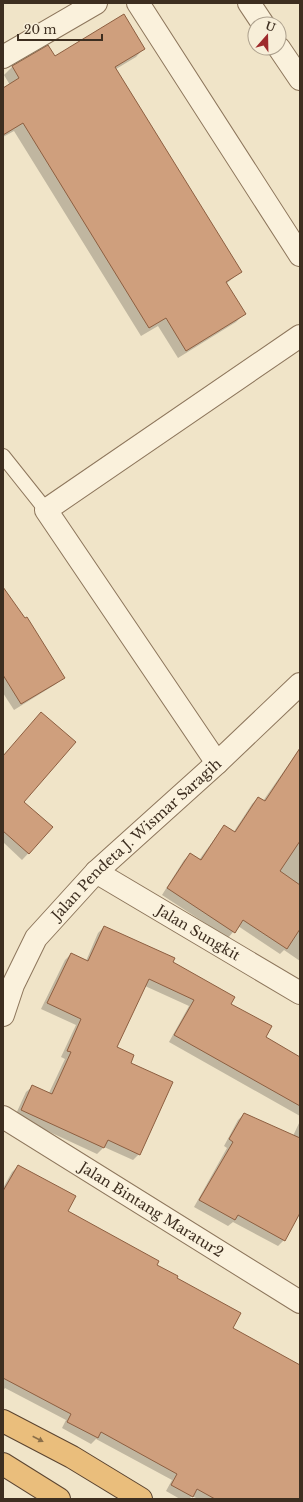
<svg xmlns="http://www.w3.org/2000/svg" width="303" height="1502" viewBox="0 0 303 1502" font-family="'Libre Baskerville',serif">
<rect width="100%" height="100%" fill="#f0e4c8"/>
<!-- shadow -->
<g fill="#0003">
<polygon points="48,46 55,58 144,48 136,57 116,69 240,272 226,284 244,314 236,322 178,358 158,326 141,336 14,131 3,137 3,89 10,85 4,75 12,67"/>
<polygon points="3,589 63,677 56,684 14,710 3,693"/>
<polygon points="300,748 300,961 284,950 280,954 238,926 228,938 162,895 184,860 191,854 199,860 224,826 233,833 252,804 258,798 263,801"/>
<polygon points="3,783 52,828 22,860 3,842"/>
<polygon points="104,927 172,962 230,1004 265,1038 300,1059 300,1116 169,1042 189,1006 145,986 116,1048 129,1063 139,1154 133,1160 104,1147 97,1154 15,1116 26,1092 33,1086 49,1093 65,1059 61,1057 76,1025 41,1009 65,960 71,954 86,961 98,933"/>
<polygon points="244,1114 293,1136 300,1121 300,1211 284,1240 278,1246 233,1222 228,1226 194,1207 227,1148 224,1146 238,1120"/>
<polygon points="18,1166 66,1212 156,1265 176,1279 231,1329 300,1371 300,1499 198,1499 192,1496 189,1499 180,1499 166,1491 172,1480 96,1439 91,1444 62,1428 66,1420 5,1388 3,1391 3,1188 12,1172"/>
</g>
<!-- building -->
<g fill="#cf9f7d" stroke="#8d5f41">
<polygon points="124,14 145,49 115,67 242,272 226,282 246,314 186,351 166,318 149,328 23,123 3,135 3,88 19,78 12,66 48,45 55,56"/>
<polygon points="3,587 25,618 27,617 65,678 21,704 3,675"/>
<polygon points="41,712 76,742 24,802 53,827 29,854 3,831 3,756"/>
<polygon points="300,748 300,841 280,871 300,885 300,929 287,949 243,920 235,933 167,888 190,853 201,860 224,825 235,832 258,797 265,801"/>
<polygon points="104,926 175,958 173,962 235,997 231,1004 272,1026 266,1037 300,1057 300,1106 174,1035 194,1000 149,979 117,1047 134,1055 131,1063 173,1082 140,1155 108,1140 104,1148 21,1110 32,1085 52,1094 71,1052 67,1051 81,1019 47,1003 71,953 88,961"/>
<polygon points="244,1113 300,1138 300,1213 285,1241 238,1215 235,1220 199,1200 233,1142 229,1139"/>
<polygon points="18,1165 76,1196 68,1211 159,1261 157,1265 178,1276 177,1278 241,1313 233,1328 300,1365 300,1499 215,1499 197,1489 193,1497 171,1485 177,1474 101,1432 98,1438 67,1422 71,1414 3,1378 3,1191"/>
</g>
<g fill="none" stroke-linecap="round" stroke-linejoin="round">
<!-- service casing -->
<g stroke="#8d765c" stroke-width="16">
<polyline id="service" points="3,456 46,510"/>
</g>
<!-- minor casing -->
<g stroke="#8d765c" stroke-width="24">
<g id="minor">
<polyline points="138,3 300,255"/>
<polyline points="249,3 263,24"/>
<polyline points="279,48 300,79"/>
<polyline points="3,57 96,3"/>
<polyline points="217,763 46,510 300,336"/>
<path id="s1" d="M96 872 300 993"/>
<path id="s2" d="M3 1117 300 1302"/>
</g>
</g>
<!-- tertiary casing -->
<g stroke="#8d765c" stroke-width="24">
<g id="tertiary">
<path id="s3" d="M3 1015 13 985 36 938 96 872 217 763 300 684"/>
</g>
</g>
<!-- trunk casing -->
<g stroke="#5b4430" stroke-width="24">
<g id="trunk">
<polyline points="3,1421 72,1457 141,1499"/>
<polyline points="3,1464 59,1499"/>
</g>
</g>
<!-- service -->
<use href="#service" stroke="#faf1dc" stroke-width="14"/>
<!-- minor -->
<use href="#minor" stroke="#faf1dc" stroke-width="22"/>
<!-- tertiary -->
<use href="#tertiary" stroke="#faf1dc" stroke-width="22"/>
<!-- trunk -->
<use href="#trunk" stroke="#eabe7c" stroke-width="22"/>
</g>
<!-- one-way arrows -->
<defs><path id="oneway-solid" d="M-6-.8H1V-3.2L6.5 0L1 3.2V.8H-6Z"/></defs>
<use fill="#8b6f49" href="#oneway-solid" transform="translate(38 1439) rotate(27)"/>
<g text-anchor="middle" stroke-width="3.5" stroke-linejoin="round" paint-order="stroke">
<!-- street labels -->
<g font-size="14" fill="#3d2e20" stroke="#f7eed8">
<text dy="5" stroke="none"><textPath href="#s3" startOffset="225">Jalan Pendeta J. Wismar Saragih</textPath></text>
<text dy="5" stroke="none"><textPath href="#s1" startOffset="119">Jalan Sungkit</textPath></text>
<text dy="5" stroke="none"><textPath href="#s2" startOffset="175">Jalan Bintang Maratur2</textPath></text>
</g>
</g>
<!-- border -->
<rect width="303" height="1502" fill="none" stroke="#3d2e20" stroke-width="8"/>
<!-- north arrow -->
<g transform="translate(267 36) rotate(20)"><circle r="19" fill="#f7eed8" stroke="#ada18e"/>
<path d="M0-3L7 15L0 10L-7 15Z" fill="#9e2a2b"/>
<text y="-6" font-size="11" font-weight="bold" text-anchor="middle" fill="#3d2e20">U</text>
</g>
<!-- scale -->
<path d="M18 34v6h84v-6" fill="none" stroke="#3d2e20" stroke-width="2"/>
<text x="24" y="34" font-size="12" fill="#3d2e20" stroke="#f7eed8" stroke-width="3" paint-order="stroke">20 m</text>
</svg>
